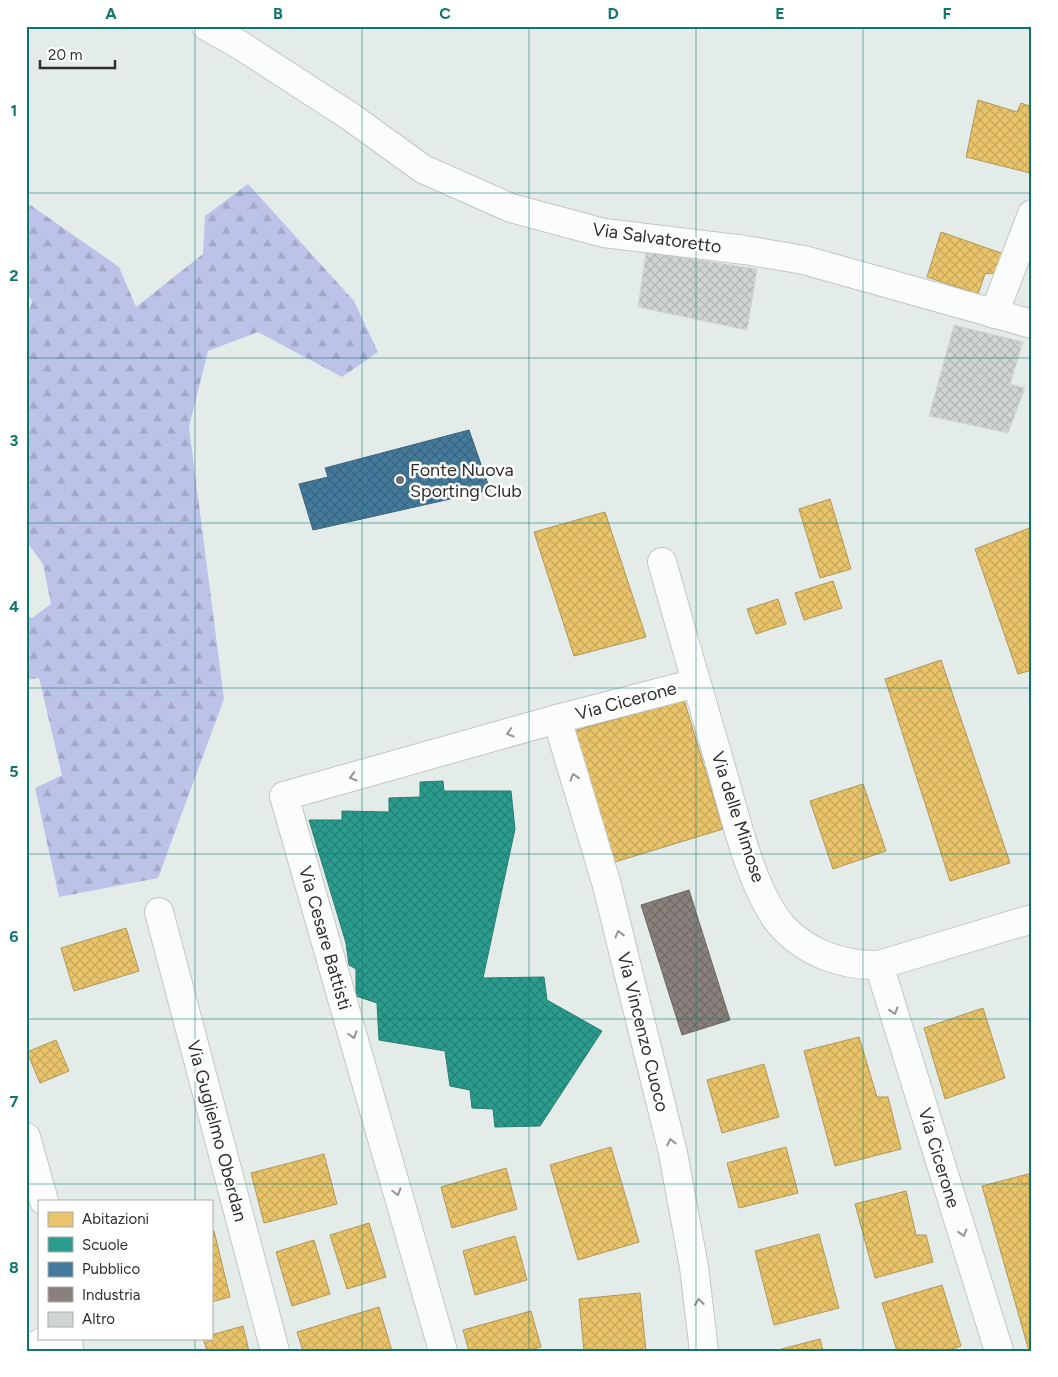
<svg xmlns="http://www.w3.org/2000/svg" width="1058" height="1377" viewBox="0 0 1058 1377" font-family="Figtree,sans-serif">
<defs>
<pattern id="forest-firs" width="22" height="20" patternUnits="userSpaceOnUse" patternTransform="scale(1.25)"><rect width="22" height="20" fill="#bdc3e8"/><path d="M5 1l3.5 6h-7zM16 11l3.5 6h-7z" fill="#a3a8c7"/></pattern>
<pattern id="homes-cross-hatch" width="8" height="8" patternUnits="userSpaceOnUse" patternTransform="scale(1.25)"><rect width="8" height="8" fill="#e9c46a"/><path d="M0 0l8 8M0 8l8-8" fill="none" stroke="#c8a95c"/></pattern>
<pattern id="schools-cross-hatch" width="8" height="8" patternUnits="userSpaceOnUse" patternTransform="scale(1.25)"><rect width="8" height="8" fill="#2a9d8f"/><path d="M0 0l8 8M0 8l8-8" fill="none" stroke="#248075"/></pattern>
<pattern id="public-cross-hatch" width="8" height="8" patternUnits="userSpaceOnUse" patternTransform="scale(1.25)"><rect width="8" height="8" fill="#457b9d"/><path d="M0 0l8 8M0 8l8-8" fill="none" stroke="#3a6580"/></pattern>
<pattern id="industry-cross-hatch" width="8" height="8" patternUnits="userSpaceOnUse" patternTransform="scale(1.25)"><rect width="8" height="8" fill="#8a817c"/><path d="M0 0l8 8M0 8l8-8" fill="none" stroke="#716a66"/></pattern>
<pattern id="building-cross-hatch" width="8" height="8" patternUnits="userSpaceOnUse" patternTransform="scale(1.25)"><rect width="8" height="8" fill="#cfd5d3"/><path d="M0 0l8 8M0 8l8-8" fill="none" stroke="#b2b7b5"/></pattern>
</defs>
<rect width="100%" height="100%" fill="#e4ecea"/>
<!-- forest -->
<polygon fill="url(#forest-firs)" points="248,184 354,301 378,352 342,377 258,332 208,351 189,427 224,699 158,878 59,897 35,788 62,775 39,678 26,680 26,615 32,618 51,604 43,564 26,541 26,320 32,301 26,292 26,202 119,267 136,307 203,254 205,216"/>
<!-- homes -->
<g fill="url(#homes-cross-hatch)" stroke="#b19758">
<polygon points="978,100 1017,112 1021,103 1032,107 1030,173 966,157"/>
<polygon points="941,232 1004,254 1001,272 985,274 978,294 927,277"/>
<polygon points="830,499 851,569 820,578 799,509"/>
<polygon points="605,512 646,637 574,656 534,532"/>
<polygon points="1032,527 1032,670 1018,674 975,549"/>
<polygon points="833,581 842,608 804,620 795,593"/>
<polygon points="778,599 786,624 756,634 747,609"/>
<polygon points="941,660 1010,863 950,881 885,679"/>
<polygon points="684,700 723,829 615,862 574,731"/>
<polygon points="863,784 886,851 833,869 810,801"/>
<polygon points="126,928 139,971 74,991 61,948"/>
<polygon points="983,1008 1005,1078 945,1099 924,1028"/>
<polygon points="859,1037 877,1097 888,1097 901,1149 835,1166 804,1051"/>
<polygon points="56,1040 69,1071 40,1083 27,1052"/>
<polygon points="764,1064 779,1117 722,1133 707,1080"/>
<polygon points="611,1147 639,1242 578,1260 550,1165"/>
<polygon points="786,1147 798,1193 739,1208 727,1163"/>
<polygon points="324,1154 337,1204 264,1223 251,1173"/>
<polygon points="506,1168 517,1209 452,1228 441,1187"/>
<polygon points="1032,1173 1032,1351 1029,1351 982,1186"/>
<polygon points="906,1191 916,1235 926,1235 933,1262 875,1278 855,1204"/>
<polygon points="369,1223 386,1277 347,1289 330,1235"/>
<polygon points="214,1231 230,1297 211,1302 211,1232"/>
<polygon points="819,1234 839,1308 774,1325 755,1251"/>
<polygon points="515,1236 527,1280 475,1295 463,1251"/>
<polygon points="314,1240 330,1294 292,1306 276,1252"/>
<polygon points="942,1285 961,1346 946,1351 897,1351 882,1303"/>
<polygon points="640,1293 646,1351 584,1351 579,1299"/>
<polygon points="379,1307 392,1351 303,1351 297,1332"/>
<polygon points="531,1311 541,1347 527,1351 469,1351 463,1330"/>
<polygon points="243,1326 249,1351 207,1351 203,1338 211,1338 211,1335"/>
<polygon points="820,1339 823,1351 774,1351"/>
</g>
<!-- schools -->
<polygon fill="url(#schools-cross-hatch)" stroke="#2b7c72" points="443,781 444,791 511,791 515,829 483,978 544,977 547,1000 602,1031 540,1126 495,1127 493,1109 472,1108 470,1090 450,1086 445,1051 379,1040 377,1003 356,996 356,969 349,965 346,943 309,820 342,820 342,811 389,812 389,798 420,797 420,782"/>
<!-- public -->
<polygon fill="url(#public-cross-hatch)" stroke="#3e647c" points="469,430 490,490 313,530 299,484 328,477 325,468"/>
<!-- industry -->
<polygon fill="url(#industry-cross-hatch)" stroke="#6e6865" points="689,890 730,1020 682,1035 641,905"/>
<!-- building -->
<g fill="url(#building-cross-hatch)" stroke="#d0d7d6">
<polygon points="646,252 757,269 747,330 638,307"/>
<polygon points="954,325 1023,342 1010,384 1025,388 1008,433 929,416"/>
</g>
<g fill="none" stroke-linecap="round" stroke-linejoin="round">
<!-- minor casing -->
<g stroke="#c5c6c4" stroke-width="30">
<g id="minor">
<polyline points="206,26 240,45 351,117 423,169 511,208 604,233 745,250 804,260 1032,324"/>
<polyline points="994,314 1032,214"/>
<path d="M662 562C682 633 702 703 723 774 735 817 752 890 781 925 806 953 842 966 879 965L1032 919"/>
<polyline points="557,719 606,882 673,1153 694,1267 704,1351"/>
<polyline points="159,912 275,1351"/>
<polyline points="879,965 999,1351"/>
<polyline points="26,1137 44,1201"/>
<polyline points="68,1338 69,1351"/>
<polyline points="26,1351 49,1338"/>
<polyline points="443,1351 284,796 557,719 696,683"/>
</g>
</g>
<!-- minor -->
<use href="#minor" stroke="#fbfcfc" stroke-width="28"/>
</g>
<!-- one-way arrows -->
<defs><path id="oneway-chevron" d="M-2-3.5L2.5 0L-2 3.5" fill="none" stroke-width="1.6" stroke-linecap="round" stroke-linejoin="round" transform="scale(1.25)"/></defs>
<g stroke="#949595">
<use href="#oneway-chevron" transform="translate(510 733) rotate(164)"/>
<use href="#oneway-chevron" transform="translate(353 777) rotate(164)"/>
<use href="#oneway-chevron" transform="translate(574 777) rotate(-107)"/>
<use href="#oneway-chevron" transform="translate(619 934) rotate(-104)"/>
<use href="#oneway-chevron" transform="translate(894 1011) rotate(73)"/>
<use href="#oneway-chevron" transform="translate(353 1035) rotate(74)"/>
<use href="#oneway-chevron" transform="translate(671 1142) rotate(-103)"/>
<use href="#oneway-chevron" transform="translate(397 1192) rotate(74)"/>
<use href="#oneway-chevron" transform="translate(963 1233) rotate(73)"/>
<use href="#oneway-chevron" transform="translate(699 1302) rotate(-97)"/>
</g>
<!-- grid -->
<path fill="none" stroke="#0f766e" stroke-width="1" stroke-opacity="0.55" d="M195 26V1201M362 26V1351M529 26V1351M696 26V1351M863 26V1351M26 193H1032M26 358H1032M26 523H1032M26 688H1032M26 854H1032M26 1019H1032M26 1184H1032M195 1338V1351"/>
<!-- markers -->
<circle fill="#6e7070" stroke="#fff" stroke-width="2" cx="400" cy="480" r="5"/>
<g text-anchor="middle" stroke-width="5" stroke-linejoin="round" paint-order="stroke">
<!-- street labels -->
<g font-size="18" fill="#2e2e2e" stroke="#fff">
<text transform="translate(657 238) rotate(8)" y="6">Via Salvatoretto</text>
<text transform="translate(626 701) rotate(-15)" y="6">Via Cicerone</text>
<text transform="translate(738 817) rotate(72)" y="6">Via delle Mimose</text>
<text transform="translate(325 938) rotate(74)" y="6">Via Cesare Battisti</text>
<text transform="translate(643 1032) rotate(76)" y="6">Via Vincenzo Cuoco</text>
<text transform="translate(217 1131) rotate(75)" y="6">Via Guglielmo Oberdan</text>
<text transform="translate(939 1158) rotate(73)" y="6">Via Cicerone</text>
</g>
<!-- poi labels -->
<g font-size="18" fill="#2e2e2e" stroke="#fff" text-anchor="start">
<text x="410" y="476">Fonte Nuova<tspan x="410" dy="21">Sporting Club</tspan></text>
</g>
</g>
<!-- border -->
<rect width="1058" height="1377" fill="none" stroke="#ffffff" stroke-width="55"/>
<!-- legend -->
<rect x="38" y="1200" width="175" height="140" fill="#ffffff" stroke="#ababab"/>
<rect x="48" y="1212" width="25" height="15" fill="#e9c46a" stroke="#ababab"/>
<text x="82" y="1224" font-size="15" fill="#2e2e2e">Abitazioni</text>
<rect x="48" y="1237" width="25" height="15" fill="#2a9d8f" stroke="#ababab"/>
<text x="82" y="1250" font-size="15" fill="#2e2e2e">Scuole</text>
<rect x="48" y="1262" width="25" height="15" fill="#457b9d" stroke="#ababab"/>
<text x="82" y="1274" font-size="15" fill="#2e2e2e">Pubblico</text>
<rect x="48" y="1287" width="25" height="15" fill="#8a817c" stroke="#ababab"/>
<text x="82" y="1300" font-size="15" fill="#2e2e2e">Industria</text>
<rect x="48" y="1312" width="25" height="15" fill="#cfd5d3" stroke="#ababab"/>
<text x="82" y="1324" font-size="15" fill="#2e2e2e">Altro</text>
<!-- scale -->
<path d="M40 60v8h75v-8" fill="none" stroke="#2e2e2e" stroke-width="2.5"/>
<text x="48" y="60" font-size="15" fill="#2e2e2e" stroke="#ffffff" stroke-width="4" paint-order="stroke">20 m</text>
<rect x="28" y="28" width="1002" height="1322" fill="none" stroke="#0f766e" stroke-width="2"/>
<g font-size="16" text-anchor="middle" font-weight="bold" fill="#0f766e">
<text x="111" y="19">A</text>
<text x="278" y="19">B</text>
<text x="445" y="19">C</text>
<text x="613" y="19">D</text>
<text x="780" y="19">E</text>
<text x="947" y="19">F</text>
<text x="14" y="116">1</text>
<text x="14" y="281">2</text>
<text x="14" y="446">3</text>
<text x="14" y="612">4</text>
<text x="14" y="777">5</text>
<text x="14" y="942">6</text>
<text x="14" y="1107">7</text>
<text x="14" y="1273">8</text>
</g>
</svg>
